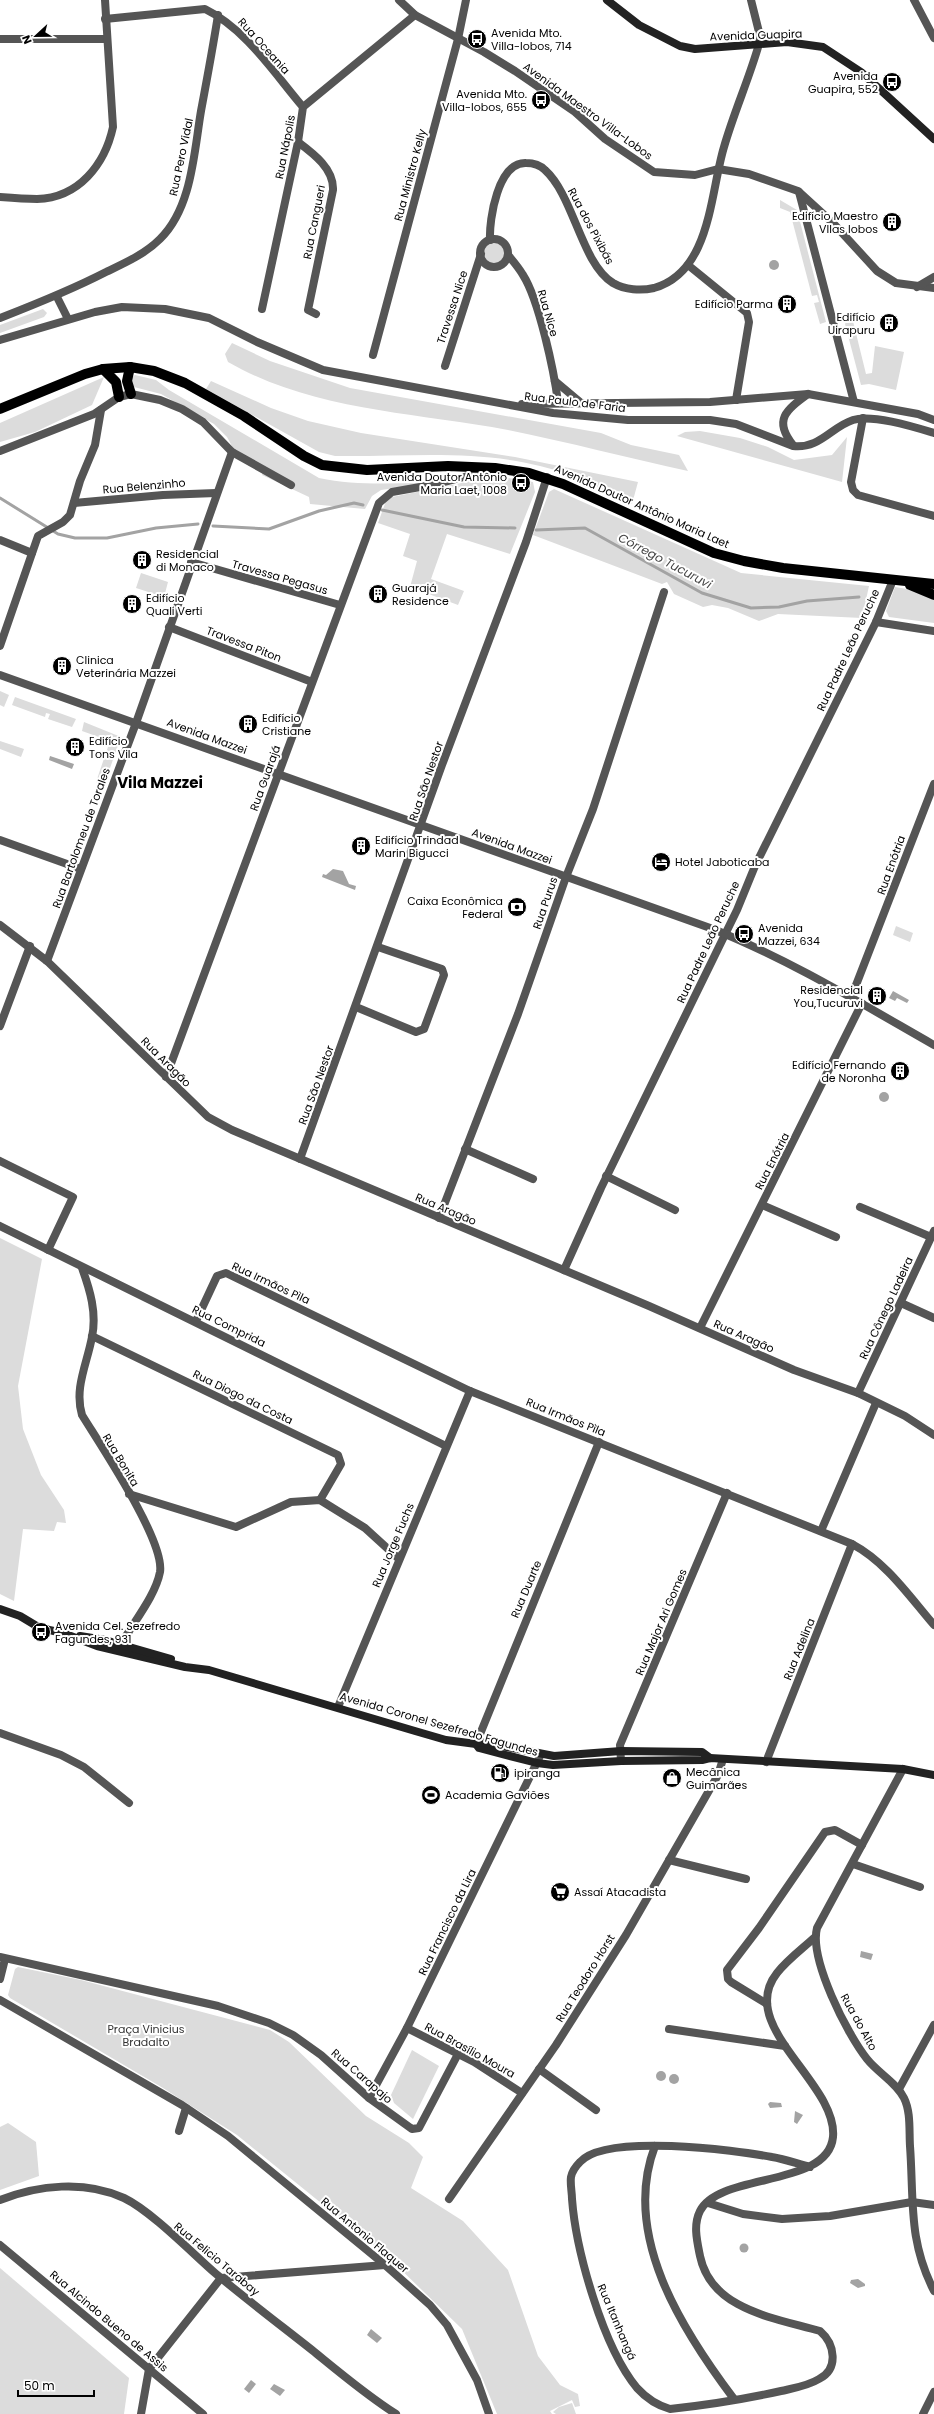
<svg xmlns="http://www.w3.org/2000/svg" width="934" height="2414" viewBox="0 0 934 2414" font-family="Poppins,sans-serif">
<rect width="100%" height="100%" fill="#fff"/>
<!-- green -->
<g fill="#dcdcdc">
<polygon points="780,200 797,210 826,322 820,324 814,303 819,302 817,295 812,296 790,212 780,208"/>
<circle cx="494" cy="253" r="10"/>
<polygon points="43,309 47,313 44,317 0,333 0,325"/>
<polygon points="851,313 866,374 872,373 875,346 904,352 896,390 869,384 861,385 845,324"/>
<path d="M232 343 270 361 350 388 601 433 631 445 679 455 688 471C628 458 568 442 508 430 413 412 314 411 228 362L225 354Z"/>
<path d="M135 375 156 380 169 390 319 478C355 486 392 483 429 483L381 490 372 496 365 509 310 504 309 497 262 475 263 472 233 448 227 437 214 424 161 394 134 387 131 384V378Z"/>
<polygon points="104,377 92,405 35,432 0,442 0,423"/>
<path d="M211 381 271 408 308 421 361 433 515 457 638 482 632 504C603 490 573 474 540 466 474 449 403 457 335 456L319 452 206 389Z"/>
<polygon points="700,431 740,438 768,447 794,460 832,455 847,437 842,482 677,436 685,432"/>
<polygon points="496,476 533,482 535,492 510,554 447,534 431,579 464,591 458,605 410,587 417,561 403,556 410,534 378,523 387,498"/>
<polygon points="554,489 741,573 869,586 862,618 778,614 759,621 728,608 712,605 703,607 674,594 667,582 662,584 533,535 549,492"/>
<polygon points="141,573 168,582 164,597 136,588"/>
<polygon points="895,587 913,590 934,600 934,623 889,617 886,611"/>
<polygon points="0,691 9,695 4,707 0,705"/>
<polygon points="15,697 76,719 72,727 48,719 50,714 46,713 45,717 12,705"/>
<polygon points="84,722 121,737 104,785 96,782 110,741 82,731"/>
<polygon points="0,741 24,749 21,757 0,749"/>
<polygon points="896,926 913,933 910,942 893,935"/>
<polygon points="0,1238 42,1259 18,1386 23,1429 41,1475 64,1510 66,1523 57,1522 54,1531 23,1529 14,1601 0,1594"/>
<polygon points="18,1967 81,1980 270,2030 289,2042 366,2116 409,2143 423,2157 411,2188 463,2221 508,2270 538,2356 560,2385 578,2394 580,2406 575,2407 572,2400 550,2411 552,2414 497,2414 462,2329 389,2258 237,2135 163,2088 10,1998 8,1995 15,1969"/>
<polygon points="412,2050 439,2066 413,2119 394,2103 391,2095"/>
<polygon points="8,2123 36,2142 39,2176 0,2190 0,2127"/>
<polygon points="0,2268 129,2378 124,2414 0,2414"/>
<polygon points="572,2403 576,2414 556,2414 553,2412 559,2407"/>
</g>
<!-- water -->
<g fill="#a3a3a3">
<circle cx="774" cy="265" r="5"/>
<polygon points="50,756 74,764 72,769 49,760"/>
<polygon points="333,869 343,871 349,884 356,886 355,890 322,877 323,874 326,875"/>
<polygon points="893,991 909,1000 907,1003 897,998 895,1001 889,998"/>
<circle cx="884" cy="1097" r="5"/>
<polygon points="861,1951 873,1954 871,1960 860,1957"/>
<circle cx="661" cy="2076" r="5"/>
<circle cx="674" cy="2079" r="5"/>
<polygon points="770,2102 781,2103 782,2107 770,2108 768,2104"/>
<polygon points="795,2111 803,2115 797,2124 794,2122"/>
<circle cx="744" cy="2248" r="4.5"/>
<polygon points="858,2279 865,2284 865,2286 858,2288 850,2283 851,2280"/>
<polygon points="371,2329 382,2338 377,2343 367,2335"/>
<polygon points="251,2380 256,2384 249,2393 244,2389"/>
<polygon points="274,2384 285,2390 280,2396 270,2389"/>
</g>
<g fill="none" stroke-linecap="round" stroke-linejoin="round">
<!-- stream -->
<g stroke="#a3a3a3" stroke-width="3">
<polyline points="0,498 58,534 75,538 107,538 156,528 198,524"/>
<polyline points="382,510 464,527 515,528"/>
<polyline points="213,526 269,529 319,511 354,503 363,505"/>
<polyline points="536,530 585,528 702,593 751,608 779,607 807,601 859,597"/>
</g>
<!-- minor -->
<g stroke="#555" stroke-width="8">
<polyline points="399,0 415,15 484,52 515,71 575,112 605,139 654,172 695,175 718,169 749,174 798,191 833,223 877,271 896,283 934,288"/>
<polyline points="914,0 934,38"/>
<path d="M105 19 205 9C246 29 274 73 303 107"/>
<polyline points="0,39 106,39"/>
<path d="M298 142C314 154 334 169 333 190L308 310 316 314"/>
<polyline points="799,192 854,402"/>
<path d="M0 197C12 198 25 199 37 199 79 198 105 164 113 127L105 0"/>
<circle cx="494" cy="253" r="14"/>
<path d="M490 240C489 219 498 162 526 163 534 163 540 165 545 170 574 196 581 263 613 283 625 290 641 291 654 288 711 272 710 193 724 147 734 112 749 79 759 44V32L751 0"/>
<path d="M508 255C513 261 519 268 523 275 539 300 554 371 558 402"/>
<polyline points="688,265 747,313 749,322 736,400"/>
<polyline points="917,287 934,277"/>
<polyline points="57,297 68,319"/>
<polyline points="262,309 298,142 303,107 415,15"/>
<path d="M0 318C36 304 71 290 106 272 125 263 145 254 160 239 192 208 194 152 201 111 207 79 213 47 218 15"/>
<polyline points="373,355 458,39 466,0"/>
<polyline points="445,366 481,254"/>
<polyline points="555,381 580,402"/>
<polyline points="863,418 851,482 853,490 858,495 934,516"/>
<polyline points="0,451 94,414 119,397 131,394 160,400 182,409 203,422 232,452 291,485"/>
<polyline points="74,503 163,495 216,493"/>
<polyline points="0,540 32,553"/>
<polyline points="191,562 340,605"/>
<polyline points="876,622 934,631"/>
<polyline points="169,627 312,682"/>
<polyline points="0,646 38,536 63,522 70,515 80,481 95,445 101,410"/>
<polyline points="0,840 81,869"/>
<polyline points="0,925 47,961 208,1117 232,1130 649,1306 794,1370 858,1393 905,1416 934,1435"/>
<polyline points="47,961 136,723 232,452"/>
<polyline points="851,998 934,784"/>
<polyline points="356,1007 416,1032 424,1029 444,975 442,969 378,947"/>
<polyline points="0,1026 30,946"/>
<polyline points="166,1077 379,503 392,492 437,484 491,470"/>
<polyline points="465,1149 533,1179"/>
<polyline points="300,1159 442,765 526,542 547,477"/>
<polyline points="0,1161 73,1197 48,1250"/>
<polyline points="606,1176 675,1210"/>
<polyline points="762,1205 836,1237"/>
<polyline points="860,1207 931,1237"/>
<polyline points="439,1218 518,1014 566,877 593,809 664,592"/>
<polyline points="0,1226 446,1446"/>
<path d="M82 1268C90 1290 97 1313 92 1337 87 1364 74 1388 82 1415 101 1446 165 1541 160 1572 155 1598 130 1626 118 1650"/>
<polyline points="564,1270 601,1188 737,910 755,866 876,622 893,580"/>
<polyline points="901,1303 934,1318"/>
<path d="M196 1321 217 1276 226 1273 470 1391 852 1544C886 1562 909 1596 934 1625"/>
<polyline points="700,1328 862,1003"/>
<polyline points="92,1336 338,1455 341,1464 320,1500"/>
<polyline points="858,1393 934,1231"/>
<polyline points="129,1494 236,1527 291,1502 320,1500 365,1528 399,1559"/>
<polyline points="821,1531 876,1403"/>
<polyline points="338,1707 470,1391"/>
<polyline points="0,1733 61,1755 84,1767 129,1803"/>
<polyline points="476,1744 599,1442"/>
<polyline points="621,1761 620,1745 727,1493"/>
<polyline points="766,1762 852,1544"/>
<path d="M903 1769 817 1928C809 1959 847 2034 867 2059 878 2073 896 2082 904 2098 911 2112 909 2131 910 2146 914 2201 908 2240 934 2291"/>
<polyline points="669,1860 746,1879"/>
<polyline points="853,1864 920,1887"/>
<polyline points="0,1957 218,2006 269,2023 293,2035 321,2055 369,2098 412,2129 419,2128 458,2054"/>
<polyline points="0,1979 5,1959"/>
<polyline points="0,2000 182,2105 228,2136 385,2265 430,2305 447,2325 477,2380 489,2414"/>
<polyline points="767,2004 731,1982 728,1979 727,1970 759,1928 825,1832 835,1830 862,1845"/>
<polyline points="407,2028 474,2062 522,2093"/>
<polyline points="669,2029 785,2046"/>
<polyline points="539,2069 596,2110"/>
<polyline points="899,2089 934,2025"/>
<polyline points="369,2098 407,2028 541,1754"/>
<polyline points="179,2131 186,2108"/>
<path d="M655 2146C621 2235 682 2330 734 2399"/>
<path d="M810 2167C798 2164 785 2159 772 2157 735 2150 605 2133 580 2162 576 2166 572 2172 571 2177 570 2184 572 2192 572 2199 576 2251 603 2347 637 2388 647 2399 656 2405 670 2409 707 2405 745 2399 781 2391 794 2388 808 2386 819 2379 839 2369 835 2344 820 2331 775 2318 711 2310 700 2256 697 2241 693 2225 700 2211 720 2172 828 2188 833 2137 838 2083 735 2026 777 1973 787 1960 802 1949 814 1938"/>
<polyline points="449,2199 556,2045 626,1935 718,1775 723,1759"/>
<path d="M0 2200C38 2185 85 2180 124 2198 151 2211 191 2252 215 2273 246 2299 279 2324 312 2350 339 2372 366 2395 396 2414"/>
<polyline points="708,2203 743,2214 782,2219 830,2216 912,2202 934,2205"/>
<polyline points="0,2245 203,2414"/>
<polyline points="141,2414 149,2369 221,2278 385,2265"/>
<polyline points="923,2414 934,2392"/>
</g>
<!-- tertiary -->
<g stroke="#555" stroke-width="8">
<path d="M0 340 95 312 122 307 165 309 209 318 257 342 323 370 553 413 628 420H710L736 424 793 446C820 449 831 427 853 420 872 414 914 427 934 433"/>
<polyline points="522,404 710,402 808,394 918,414 934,420"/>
<path d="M793 445C773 420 786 410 808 394"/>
<path d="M0 675 713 929C790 960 862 1004 934 1045"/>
</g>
<!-- secondary -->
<g stroke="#222" stroke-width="8">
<polyline points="607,0 639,25 680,46 695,49 787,42 823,47 861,72 934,139"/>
<polyline points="0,1609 20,1616 40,1628 63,1633 97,1646 185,1667 209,1670 415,1731 446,1740 476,1744 479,1748 537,1763 553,1765 621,1761 702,1760 710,1758 903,1769 934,1775"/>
<polyline points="80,1636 105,1640 171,1659"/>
<polyline points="476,1744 481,1742 554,1756 621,1751 702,1752 710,1758"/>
</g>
<!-- primary -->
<g stroke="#000" stroke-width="10">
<polyline points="130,367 127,381 131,394"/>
<polyline points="103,369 116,382 119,397"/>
<polyline points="0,409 85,374 103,369 130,367 154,371 185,383 244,416 304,456 322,465 367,470 448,466 495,468 529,473 563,484 714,553 744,561 783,568 934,584"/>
<polyline points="910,585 934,595"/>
</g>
</g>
<!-- icons -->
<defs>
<g id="bus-disc" transform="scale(1)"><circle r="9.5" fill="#000" stroke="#fff"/><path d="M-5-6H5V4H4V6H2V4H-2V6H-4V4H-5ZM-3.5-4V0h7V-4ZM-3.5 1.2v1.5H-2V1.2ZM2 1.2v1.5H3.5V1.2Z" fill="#fff"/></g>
<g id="building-disc" transform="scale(1)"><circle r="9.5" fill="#000" stroke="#fff"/><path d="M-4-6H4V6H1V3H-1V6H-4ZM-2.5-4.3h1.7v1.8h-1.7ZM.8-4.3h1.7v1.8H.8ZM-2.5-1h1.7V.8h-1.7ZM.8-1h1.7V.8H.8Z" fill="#fff"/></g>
<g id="hotel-disc" transform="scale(1)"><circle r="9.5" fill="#000" stroke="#fff"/><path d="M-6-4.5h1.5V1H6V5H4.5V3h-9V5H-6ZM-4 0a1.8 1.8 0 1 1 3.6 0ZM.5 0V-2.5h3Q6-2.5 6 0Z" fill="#fff"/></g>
<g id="bank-disc" transform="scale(1)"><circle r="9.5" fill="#000" stroke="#fff"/><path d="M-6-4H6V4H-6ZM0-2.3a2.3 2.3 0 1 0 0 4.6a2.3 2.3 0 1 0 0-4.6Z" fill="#fff"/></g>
<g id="fuel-disc" transform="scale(1)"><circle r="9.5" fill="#000" stroke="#fff"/><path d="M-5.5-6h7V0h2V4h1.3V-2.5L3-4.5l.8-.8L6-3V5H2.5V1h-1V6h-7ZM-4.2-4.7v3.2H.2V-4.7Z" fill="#fff"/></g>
<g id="shop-disc" transform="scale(1)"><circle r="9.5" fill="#000" stroke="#fff"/><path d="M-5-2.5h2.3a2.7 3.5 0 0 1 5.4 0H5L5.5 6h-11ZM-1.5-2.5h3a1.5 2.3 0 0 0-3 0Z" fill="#fff"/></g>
<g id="stadium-disc" transform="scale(1)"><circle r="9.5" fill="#000" stroke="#fff"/><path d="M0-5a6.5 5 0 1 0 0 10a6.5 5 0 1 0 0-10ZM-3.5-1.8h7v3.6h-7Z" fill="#fff"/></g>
<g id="supermarket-disc" transform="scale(1)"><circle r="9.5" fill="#000" stroke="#fff"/><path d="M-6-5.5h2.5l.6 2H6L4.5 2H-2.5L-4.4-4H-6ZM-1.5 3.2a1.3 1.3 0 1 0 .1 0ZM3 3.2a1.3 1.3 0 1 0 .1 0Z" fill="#fff"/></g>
</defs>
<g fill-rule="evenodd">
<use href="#bus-disc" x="477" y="39"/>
<use href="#bus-disc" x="892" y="82"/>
<use href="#bus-disc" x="541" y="100"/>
<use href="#building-disc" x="892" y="222"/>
<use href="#building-disc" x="787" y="304"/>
<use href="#building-disc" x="889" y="323"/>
<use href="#bus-disc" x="521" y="483"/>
<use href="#building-disc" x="142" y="560"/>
<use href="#building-disc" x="378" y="594"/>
<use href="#building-disc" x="132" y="604"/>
<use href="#building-disc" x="62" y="666"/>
<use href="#building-disc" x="248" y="724"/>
<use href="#building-disc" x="75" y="747"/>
<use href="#building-disc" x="361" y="846"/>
<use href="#hotel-disc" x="661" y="862"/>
<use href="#bank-disc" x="517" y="907"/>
<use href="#bus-disc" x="744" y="934"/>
<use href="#building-disc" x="877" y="996"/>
<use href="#building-disc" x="900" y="1071"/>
<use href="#bus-disc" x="41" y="1632"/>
<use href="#fuel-disc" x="500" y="1773"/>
<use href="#shop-disc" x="672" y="1778"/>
<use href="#stadium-disc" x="431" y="1795"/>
<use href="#supermarket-disc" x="560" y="1892"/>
</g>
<g text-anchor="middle" stroke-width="4" stroke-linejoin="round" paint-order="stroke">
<!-- poi labels -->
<g font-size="11" fill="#000" stroke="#fff" text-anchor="start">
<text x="491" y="37">Avenida Mto.<tspan x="491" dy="13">Villa-lobos, 714</tspan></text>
<text x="878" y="80" text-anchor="end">Avenida<tspan x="878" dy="13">Guapira, 552</tspan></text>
<text x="527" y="98" text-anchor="end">Avenida Mto.<tspan x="527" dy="13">Villa-lobos, 655</tspan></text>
<text x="878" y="220" text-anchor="end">Edifício Maestro<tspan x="878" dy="13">Vllas lobos</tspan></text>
<text x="773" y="308" text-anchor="end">Edifício Parma</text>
<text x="875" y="321" text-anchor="end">Edifício<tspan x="875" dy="13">Uirapuru</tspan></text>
<text x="507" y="481" text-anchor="end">Avenida Doutor Antônio<tspan x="507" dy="13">Maria Laet, 1008</tspan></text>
<text x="156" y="558">Residencial<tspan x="156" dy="13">di Monaco</tspan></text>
<text x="392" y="592">Guarajá<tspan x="392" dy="13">Residence</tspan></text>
<text x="146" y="602">Edifício<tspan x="146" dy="13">Quali Verti</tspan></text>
<text x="76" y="664">Clinica<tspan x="76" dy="13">Veterinária Mazzei</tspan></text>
<text x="262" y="722">Edifício<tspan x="262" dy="13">Cristiane</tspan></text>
<text x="89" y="745">Edifício<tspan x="89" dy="13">Tons Vila</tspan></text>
<text x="375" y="844">Edifício Trindad<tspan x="375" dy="13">Marin Bigucci</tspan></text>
<text x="675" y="866">Hotel Jaboticaba</text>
<text x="503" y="905" text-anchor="end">Caixa Econômica<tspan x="503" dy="13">Federal</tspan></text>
<text x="758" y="932">Avenida<tspan x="758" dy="13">Mazzei, 634</tspan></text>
<text x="863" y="994" text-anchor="end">Residencial<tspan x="863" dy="13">You,Tucuruvi</tspan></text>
<text x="886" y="1069" text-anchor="end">Edifício Fernando<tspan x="886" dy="13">de Noronha</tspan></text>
<text x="55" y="1630">Avenida Cel. Sezefredo<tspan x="55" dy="13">Fagundes, 931</tspan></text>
<text x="686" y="1776">Mecânica<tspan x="686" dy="13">Guimarães</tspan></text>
<text x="514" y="1777">ipiranga</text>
<text x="445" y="1799">Academia Gaviões</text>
<text x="574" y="1896">Assaí Atacadista</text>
</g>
<!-- street labels -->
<g font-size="11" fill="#000" stroke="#fff">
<text transform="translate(756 35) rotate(-2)" y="4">Avenida Guapira</text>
<text transform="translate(264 46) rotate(48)" y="4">Rua Oceania</text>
<text transform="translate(588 111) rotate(36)" y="4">Avenida Maestro Villa-Lobos</text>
<text transform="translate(285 147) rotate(-79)" y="4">Rua Nápolis</text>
<text transform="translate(181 157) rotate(-78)" y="4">Rua Pero Vidal</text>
<text transform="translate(410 175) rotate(-75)" y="4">Rua Ministro Kelly</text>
<text transform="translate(314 222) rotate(-79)" y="4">Rua Cangueri</text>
<text transform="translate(591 226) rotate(62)" y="4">Rua dos Pixibás</text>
<text transform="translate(452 307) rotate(-72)" y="4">Travessa Nice</text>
<text transform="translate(548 313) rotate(74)" y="4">Rua Nice</text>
<text transform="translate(575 402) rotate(7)" y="4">Rua Paulo de Faria</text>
<text transform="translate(144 486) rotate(-5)" y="4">Rua Belenzinho</text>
<text transform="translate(642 506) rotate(24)" y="4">Avenida Doutor Antônio Maria Laet</text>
<text transform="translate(280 577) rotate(16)" y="4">Travessa Pegasus</text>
<text transform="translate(244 644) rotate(21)" y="4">Travessa Piton</text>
<text transform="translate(848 650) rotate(-65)" y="4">Rua Padre Leão Peruche</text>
<text transform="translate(207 736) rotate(20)" y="4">Avenida Mazzei</text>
<text transform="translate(265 778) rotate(-70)" y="4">Rua Guarajá</text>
<text transform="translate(426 781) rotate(-71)" y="4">Rua São Nestor</text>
<text transform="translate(81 838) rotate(-70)" y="4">Rua Bartolomeu de Torales</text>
<text transform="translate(512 846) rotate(20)" y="4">Avenida Mazzei</text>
<text transform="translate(891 865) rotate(-70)" y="4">Rua Enótria</text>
<text transform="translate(545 903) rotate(-71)" y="4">Rua Purus</text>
<text transform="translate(708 942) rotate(-65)" y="4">Rua Padre Leão Peruche</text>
<text transform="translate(166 1062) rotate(45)" y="4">Rua Aragão</text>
<text transform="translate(316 1085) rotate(-70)" y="4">Rua São Nestor</text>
<text transform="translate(772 1161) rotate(-63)" y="4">Rua Enótria</text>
<text transform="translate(446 1209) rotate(23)" y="4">Rua Aragão</text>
<text transform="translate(271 1283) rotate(25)" y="4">Rua Irmãos Pìla</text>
<text transform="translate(886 1308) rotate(-65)" y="4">Rua Cônego Ladeira</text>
<text transform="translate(229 1326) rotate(26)" y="4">Rua Comprida</text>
<text transform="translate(744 1336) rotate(24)" y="4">Rua Aragão</text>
<text transform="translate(243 1397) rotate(26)" y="4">Rua Diogo da Costa</text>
<text transform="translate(566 1417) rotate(22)" y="4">Rua Irmãos Pìla</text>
<text transform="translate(121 1460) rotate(59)" y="4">Rua Bonita</text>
<text transform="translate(393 1545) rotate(-67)" y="4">Rua Jorge Fuchs</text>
<text transform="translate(526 1589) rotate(-67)" y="4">Rua Duarte</text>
<text transform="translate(661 1622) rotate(-67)" y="4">Rua Major Ari Gomes</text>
<text transform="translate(799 1649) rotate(-68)" y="4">Rua Adelina</text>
<text transform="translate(439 1724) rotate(16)" y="4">Avenida Coronel Sezefredo Fagundes</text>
<text transform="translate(447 1922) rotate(-64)" y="4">Rua Francisco da Lira</text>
<text transform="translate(585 1978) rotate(-58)" y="4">Rua Teodoro Horst</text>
<text transform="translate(859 2022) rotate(61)" y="4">Rua do Alto</text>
<text transform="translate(470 2050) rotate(29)" y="4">Rua Brasílio Moura</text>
<text transform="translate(362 2076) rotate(41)" y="4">Rua Carapajo</text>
<text transform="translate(365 2235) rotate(40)" y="4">Rua Antonio Flaquer</text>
<text transform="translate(217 2259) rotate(40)" y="4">Rua Felicio Tarabay</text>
<text transform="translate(109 2321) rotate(40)" y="4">Rua Alcindo Bueno de Assis</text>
<text transform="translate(617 2322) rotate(67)" y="4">Rua Itanhangá</text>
</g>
<!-- park labels -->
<g font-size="11" fill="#333" stroke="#fff">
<text x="146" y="2033">Praça Vinicius<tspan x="146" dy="13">Bradalto</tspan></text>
</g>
<!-- water labels -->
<g font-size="12" font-style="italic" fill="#444" stroke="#fff">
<text transform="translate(665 561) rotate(28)" y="4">Córrego Tucuruvi</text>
</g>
<!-- district labels -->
<g font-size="15" font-weight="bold" fill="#000" stroke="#fff">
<text x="160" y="788">Vila Mazzei</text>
</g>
</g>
<!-- north arrow -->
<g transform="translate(36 36) rotate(248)" stroke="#ffffff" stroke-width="3" paint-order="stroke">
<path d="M0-3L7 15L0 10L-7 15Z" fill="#000000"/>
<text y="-6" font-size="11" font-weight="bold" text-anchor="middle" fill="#000000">N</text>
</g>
<!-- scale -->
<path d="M18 2390v6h76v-6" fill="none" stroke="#000000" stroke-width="2"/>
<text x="24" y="2390" font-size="12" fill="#000000" stroke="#ffffff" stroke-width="3" paint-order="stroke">50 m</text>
</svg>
